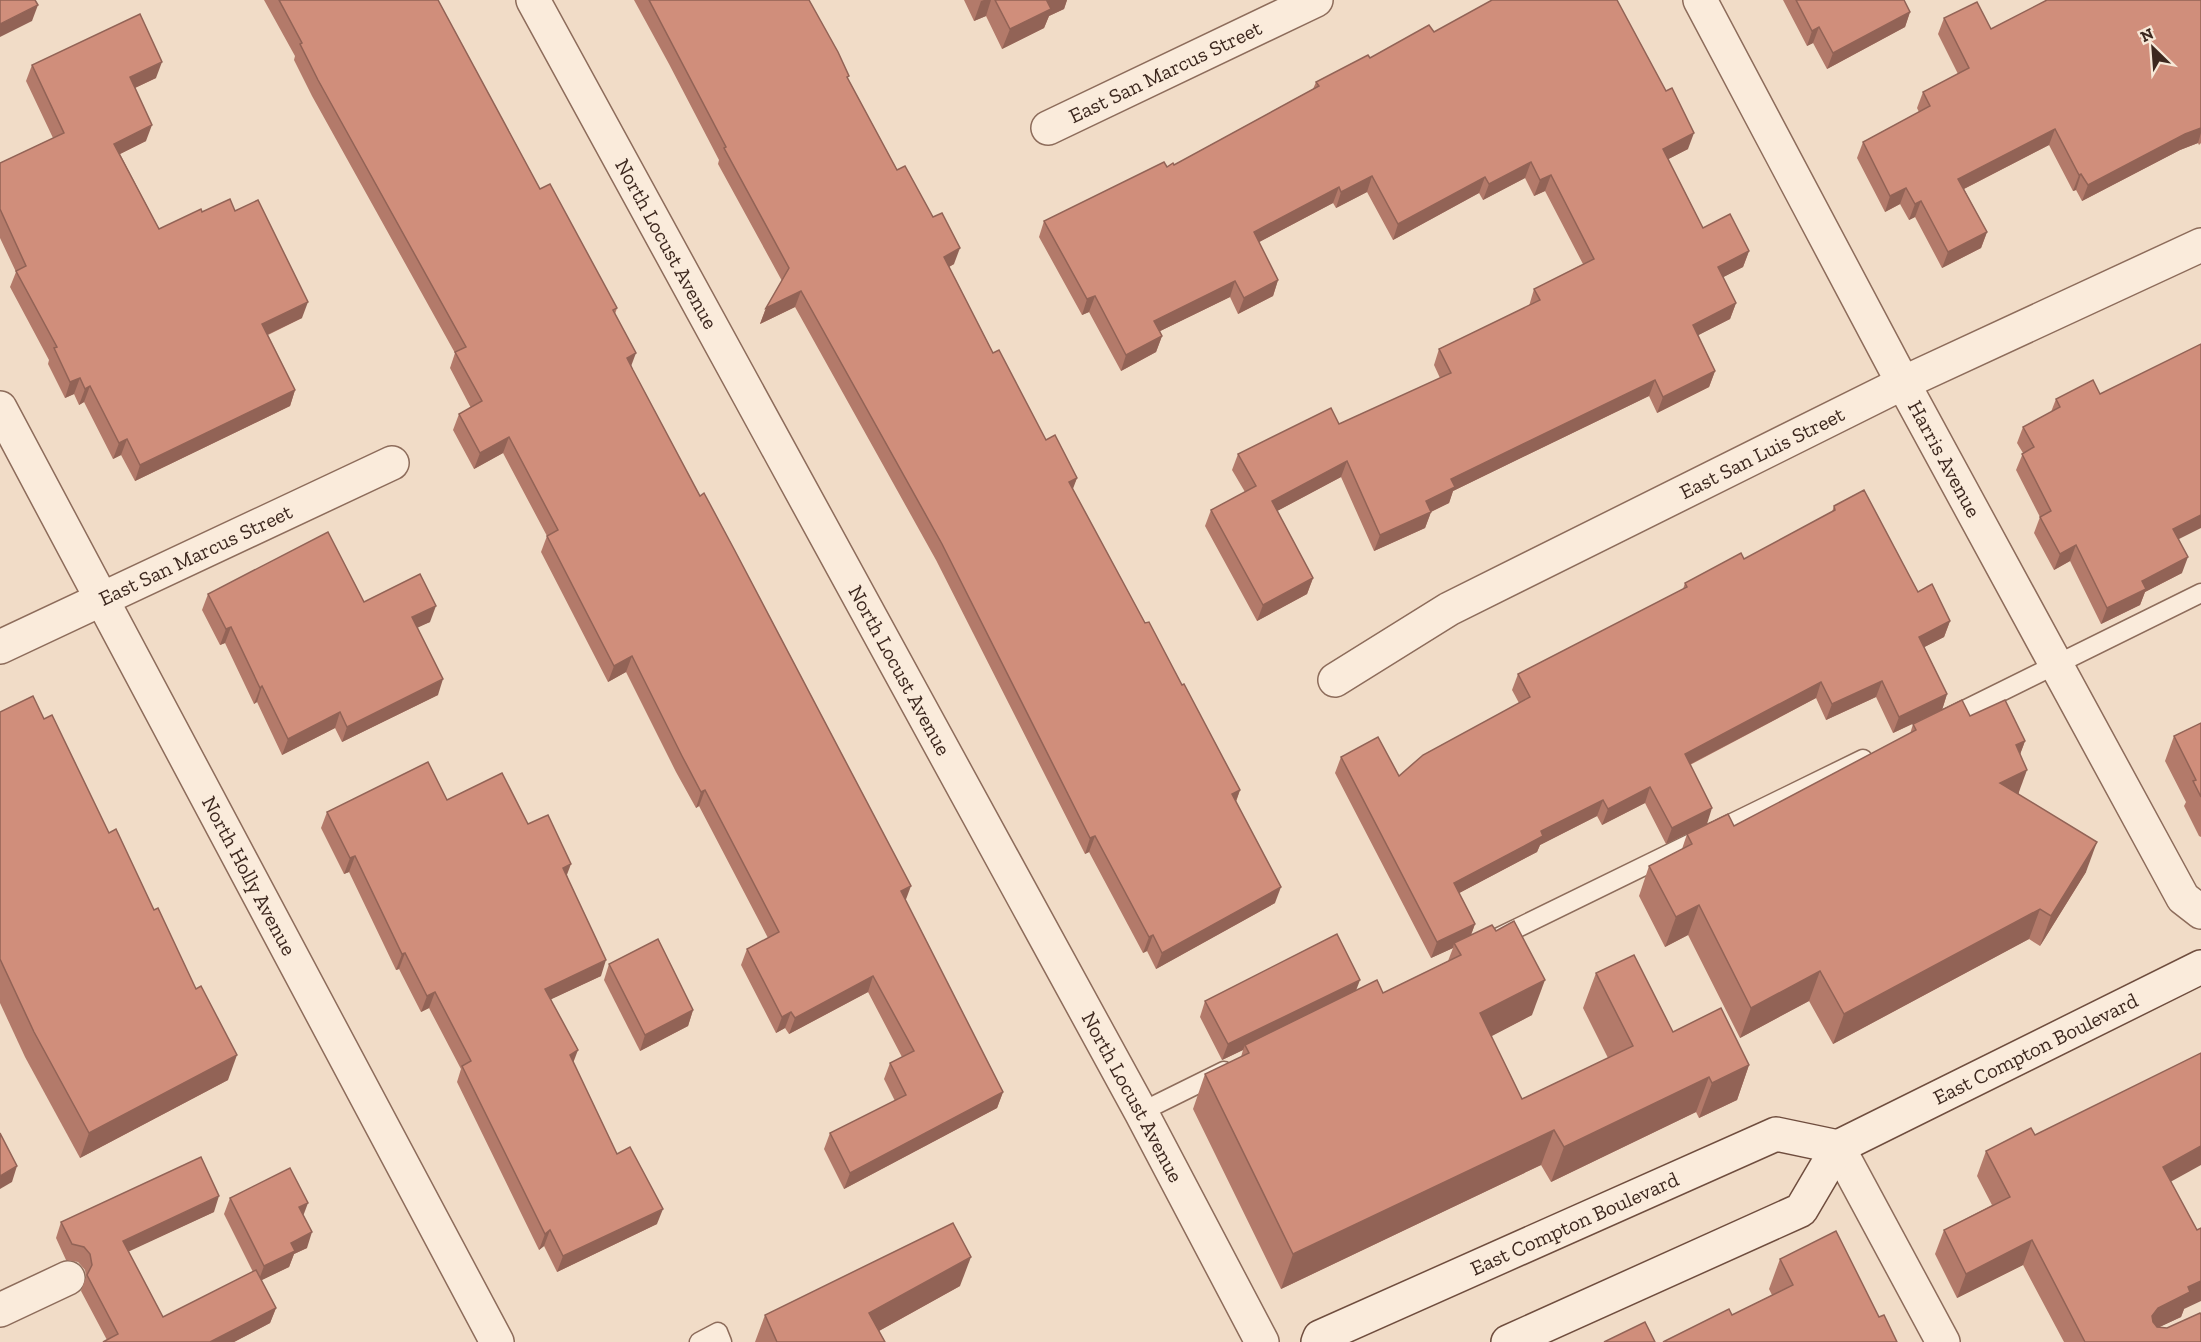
<svg xmlns="http://www.w3.org/2000/svg" width="2201" height="1342" viewBox="0 0 2201 1342" font-family="'Zilla Slab',serif">
<rect width="100%" height="100%" fill="#f1dcc7"/>
<g fill="none" stroke-linecap="round" stroke-linejoin="round">
<!-- service casing -->
<g stroke="#8d6c5b" stroke-width="21">
<g id="service">
<polyline points="1944,720 2201,593"/>
<polyline points="1497,938 1863,759"/>
<polyline points="1141,1112 1224,1071"/>
<polyline points="699,1342 718,1332 722,1342"/>
</g>
</g>
<!-- minor casing -->
<g stroke="#8d6c5b" stroke-width="36">
<g id="minor">
<path id="s1" d="M533 0 1141 1112 1262 1342"/>
<path id="s2" d="M1700 0 1903 383 2183 898 2201 912"/>
<path id="s3" d="M1048 128 1316 0"/>
<path id="s4" d="M0 408 497 1342"/>
<path id="s5" d="M0 647 392 463"/>
<path id="s6" d="M1335 680 1449 609 1903 383 2201 245"/>
<polyline points="1838,1147 1943,1342"/>
<polyline points="0,1310 68,1278"/>
</g>
</g>
<!-- secondary casing -->
<g stroke="#6f4d3e" stroke-width="36">
<g id="secondary">
<path id="s7" d="M1318 1342 1320 1337 1776 1134 1838 1147"/>
<path id="s8" d="M1508 1342 1801 1210 1838 1147 2201 967"/>
</g>
</g>
<!-- service -->
<use href="#service" stroke="#faebdb" stroke-width="18"/>
<!-- minor -->
<use href="#minor" stroke="#faebdb" stroke-width="33"/>
<!-- secondary -->
<use href="#secondary" stroke="#faebdb" stroke-width="33"/>
</g>
<!-- wall -->
<g fill="#b37a6a">
<polygon points="264,0 438,0 540,189 617,308 615,314 631,366 1003,1092 997,1108 844,1189 824,1149 830,1133 895,1101 884,1079 890,1063 902,1057 868,992 789,1034 785,1028 776,1033 741,965 747,949 768,938 699,806 696,808 676,772 626,672 608,682 541,552 547,536 503,453 474,469 453,430 459,414 471,408 450,368 455,353 312,96 294,60 295,56"/>
<polygon points="634,0 809,0 848,79 897,170 954,264 949,267 993,353 1046,440 1077,478 1072,489 1145,623 1240,790 1236,802 1275,903 1156,969 1147,951 1143,953 1089,852 1085,854 936,560 795,307 760,324 766,308 782,281 718,164 719,160 669,64"/>
<polygon points="964,0 1067,0 1064,9 1049,16 1044,28 1002,49 986,16 974,21"/>
<polygon points="1783,0 1904,0 1910,12 1905,27 1827,69 1813,43 1807,46"/>
<polygon points="2045,0 2201,0 2201,143 2199,145 2198,143 2180,150 2082,201 2076,190 2073,191 2049,145 1964,189 1987,232 1981,248 1942,268 1915,217 1909,220 1900,204 1885,212 1857,158 1863,142 1919,112 1917,108 1923,92 1958,74 1938,34 1944,18 1991,29 2046,1"/>
<polygon points="1434,32 1688,149 1668,159 1703,228 1749,251 1743,267 1723,277 1736,303 1730,319 1698,335 1715,371 1709,387 1657,413 1649,396 1453,491 1449,503 1431,512 1425,528 1374,551 1341,477 1277,511 1313,578 1307,594 1257,621 1205,526 1211,510 1245,492 1232,470 1238,454 1339,424 1440,378 1434,365 1439,349 1529,306 1534,289 1583,264 1545,191 1534,196 1525,178 1483,200 1479,193 1393,240 1367,192 1336,208 1333,203 1259,242 1278,280 1273,296 1238,314 1230,297 1160,331 1162,336 1156,352 1121,371 1089,312 1082,315 1039,237 1044,221 1167,167 1174,165 1313,89 1316,82 1370,58"/>
<polygon points="32,65 156,78 135,88 146,141 120,154 159,229 202,212 235,211 302,318 268,335 295,390 290,406 135,481 121,455 113,459 84,402 79,405 74,394 65,398 48,364 49,360 10,287 16,272 0,238 0,163 53,138 26,81"/>
<polygon points="2056,399 2178,539 2182,573 2145,592 2140,605 2101,624 2070,561 2054,570 2034,533 2040,517 2016,470 2023,453 2017,443 2023,427 2051,412"/>
<polygon points="1834,506 1918,592 1950,621 1944,637 1924,647 1947,694 1942,710 1893,733 1876,697 1826,720 1816,698 1690,765 1707,824 1666,844 1645,803 1602,825 1597,816 1540,845 1537,852 1459,893 1475,924 1471,935 1532,1015 1491,1036 1522,1099 1608,1058 1583,1008 1596,973 1673,1032 1749,1065 1737,1100 1699,1118 1696,1112 1551,1182 1541,1165 1281,1289 1193,1109 1205,1074 1241,1057 1243,1050 1222,1060 1200,1017 1205,1001 1356,991 1383,993 1448,961 1453,948 1431,958 1335,773 1341,757 1399,776 1519,703 1512,690 1518,674 1683,589 1685,583 1744,559 1832,512"/>
<polygon points="208,594 364,602 430,622 417,627 438,695 342,742 335,728 282,755 257,702 254,704 225,643 220,645 202,610"/>
<polygon points="0,712 44,719 228,1080 80,1158 25,1057 0,1003"/>
<polygon points="1970,716 2025,741 2020,754 2019,794 2086,872 2040,946 2029,939 1833,1044 1809,1001 1740,1038 1688,935 1665,947 1639,896 1649,866 1682,849 1687,834 1734,826 1910,734 1913,724"/>
<polygon points="2201,723 2201,837 2199,836 2184,806 2186,802 2165,761 2174,736"/>
<polygon points="447,800 528,824 567,875 601,976 551,999 573,1063 617,1154 657,1224 557,1272 544,1246 539,1250 457,1082 461,1069 429,1008 421,1012 399,969 396,970 349,872 344,874 321,828 327,812"/>
<polygon points="609,964 693,1010 688,1026 640,1051 604,980"/>
<polygon points="2035,1135 2171,1182 2184,1309 2181,1317 2159,1327 2201,1342 2064,1342 2023,1265 1957,1298 1935,1254 1944,1230 1992,1205 1977,1176 1986,1151"/>
<polygon points="230,1198 303,1215 307,1248 294,1254 289,1267 261,1280 276,1308 270,1323 234,1342 103,1342 107,1340 81,1291 86,1277 85,1270 78,1262 66,1260 56,1238 61,1222 214,1212 128,1251 163,1317 253,1272 224,1214"/>
<polygon points="1780,1259 1879,1317 1732,1315 1772,1295 1769,1289"/>
<polygon points="960,1286 879,1331 885,1342 755,1342 765,1315"/>
</g>
<!-- shaded-wall -->
<g fill="#926356">
<polygon points="984,0 991,0 986,16 974,21 981,1"/>
<polygon points="1049,0 1067,0 1064,9 1049,16 1044,28 1002,49 1010,29"/>
<polygon points="38,5 32,21 0,37 0,24"/>
<polygon points="1910,12 1905,27 1827,69 1833,53"/>
<polygon points="1819,27 1813,43 1807,46 1812,31"/>
<polygon points="162,62 156,78 124,93 130,77"/>
<polygon points="152,125 146,141 108,160 114,144"/>
<polygon points="2201,128 2201,133 2198,143 2180,150 2082,201 2088,185 2185,134"/>
<polygon points="2055,129 2049,145 1952,195 1958,179"/>
<polygon points="1694,133 1688,149 1657,165 1663,149"/>
<polygon points="1531,162 1525,178 1483,200 1489,184"/>
<polygon points="2081,174 2076,190 2073,191 2079,175"/>
<polygon points="1551,175 1545,191 1534,196 1540,180"/>
<polygon points="1372,176 1367,192 1336,208 1341,192"/>
<polygon points="1485,177 1479,193 1393,240 1398,224"/>
<polygon points="1339,187 1333,203 1248,248 1254,232"/>
<polygon points="1906,188 1900,204 1885,212 1890,196"/>
<polygon points="1921,201 1915,217 1909,220 1915,204"/>
<polygon points="1987,232 1981,248 1942,268 1948,252"/>
<polygon points="960,248 954,264 938,273 944,257"/>
<polygon points="1749,251 1743,267 1712,283 1718,267"/>
<polygon points="1278,280 1273,296 1238,314 1244,298"/>
<polygon points="1235,281 1230,297 1148,337 1154,321"/>
<polygon points="801,291 795,307 760,324 766,308"/>
<polygon points="1095,296 1089,312 1082,315 1087,299"/>
<polygon points="308,302 302,318 256,340 262,324"/>
<polygon points="1736,303 1730,319 1687,341 1693,325"/>
<polygon points="1162,336 1156,352 1121,371 1126,355"/>
<polygon points="636,353 630,369 627,358"/>
<polygon points="1715,371 1709,387 1657,413 1663,397"/>
<polygon points="80,378 74,394 65,398 70,382"/>
<polygon points="1655,380 1649,396 1453,491 1449,503 1420,517 1426,501 1451,479"/>
<polygon points="90,386 84,402 79,405 85,389"/>
<polygon points="295,390 290,406 135,481 140,465"/>
<polygon points="509,437 503,453 474,469 480,453"/>
<polygon points="127,439 121,455 113,459 119,443"/>
<polygon points="1347,461 1341,477 1266,517 1272,501"/>
<polygon points="1077,478 1071,494 1069,482"/>
<polygon points="1431,512 1425,528 1374,551 1380,535"/>
<polygon points="2201,515 2201,528 2167,545 2173,529"/>
<polygon points="2076,545 2070,561 2054,570 2060,554"/>
<polygon points="2188,557 2182,573 2145,592 2140,605 2101,624 2107,608 2142,581"/>
<polygon points="1313,578 1307,594 1257,621 1263,605"/>
<polygon points="436,606 430,622 406,633 412,617"/>
<polygon points="1950,621 1944,637 1913,653 1919,637"/>
<polygon points="231,627 225,643 220,645 226,629"/>
<polygon points="632,656 626,672 608,682 614,666"/>
<polygon points="443,679 438,695 342,742 347,727"/>
<polygon points="1882,681 1876,697 1826,720 1832,704"/>
<polygon points="1821,682 1816,698 1679,770 1685,754"/>
<polygon points="262,686 257,702 254,704 260,688"/>
<polygon points="1947,694 1942,710 1893,733 1899,717"/>
<polygon points="340,712 335,728 282,755 288,739"/>
<polygon points="2025,741 2014,771 2016,745"/>
<polygon points="2027,770 2016,800 2000,783"/>
<polygon points="1650,787 1645,803 1602,825 1608,809"/>
<polygon points="705,790 699,806 696,808 701,792"/>
<polygon points="1240,790 1234,806 1232,794"/>
<polygon points="1603,800 1597,816 1540,845 1537,852 1448,899 1454,883 1541,831"/>
<polygon points="1712,808 1707,824 1666,844 1672,828"/>
<polygon points="1095,836 1089,852 1085,854 1090,838"/>
<polygon points="2097,842 2086,872 2040,946 2051,916"/>
<polygon points="355,856 349,872 344,874 350,858"/>
<polygon points="571,864 565,880 563,868"/>
<polygon points="911,886 905,902 901,891"/>
<polygon points="1281,887 1275,903 1156,969 1162,953"/>
<polygon points="1699,905 1688,935 1665,947 1676,917"/>
<polygon points="2040,909 2029,939 1833,1044 1844,1014"/>
<polygon points="1475,924 1469,940 1454,943 1453,948 1431,958 1437,942"/>
<polygon points="1153,935 1147,951 1143,953 1149,937"/>
<polygon points="405,953 399,969 396,970 402,954"/>
<polygon points="606,960 601,976 539,1005 545,989"/>
<polygon points="1820,971 1809,1001 1740,1038 1751,1008"/>
<polygon points="873,976 868,992 789,1034 795,1018"/>
<polygon points="1360,980 1354,996 1245,1045 1243,1050 1222,1060 1228,1044"/>
<polygon points="1545,980 1532,1015 1467,1049 1480,1013"/>
<polygon points="435,992 429,1008 421,1012 427,996"/>
<polygon points="693,1010 688,1026 640,1051 645,1035"/>
<polygon points="791,1012 785,1028 776,1033 782,1017"/>
<polygon points="578,1050 572,1066 570,1055"/>
<polygon points="237,1055 228,1080 80,1158 89,1133"/>
<polygon points="1749,1065 1737,1100 1699,1118 1712,1083"/>
<polygon points="1709,1077 1696,1112 1551,1182 1564,1147"/>
<polygon points="1003,1092 997,1108 844,1189 850,1173"/>
<polygon points="1554,1130 1541,1165 1281,1289 1293,1254"/>
<polygon points="2201,1146 2201,1165 2154,1191 2163,1167"/>
<polygon points="17,1166 12,1182 0,1189 0,1176"/>
<polygon points="219,1196 214,1212 117,1257 123,1241"/>
<polygon points="308,1203 302,1219 299,1207"/>
<polygon points="663,1209 657,1224 557,1272 563,1256"/>
<polygon points="550,1230 544,1246 539,1250 545,1234"/>
<polygon points="312,1232 307,1248 294,1254 289,1267 258,1282 264,1266 291,1243"/>
<polygon points="2032,1240 2023,1265 1957,1298 1966,1274"/>
<polygon points="971,1257 960,1286 859,1342 869,1313"/>
<polygon points="2201,1281 2201,1301 2184,1309 2181,1317 2149,1332 2152,1316 2158,1308 2188,1287"/>
<polygon points="276,1308 270,1323 234,1342 210,1342"/>
</g>
<!-- building -->
<g fill="#d08e7b" stroke="#926356" stroke-width="1.5">
<polygon points="0,0 35,0 38,5 0,24"/>
<polygon points="279,0 438,0 540,189 550,184 617,308 613,310 636,353 627,358 633,370 700,496 704,493 734,549 911,886 901,891 1003,1092 850,1173 830,1133 906,1095 890,1063 914,1051 873,976 795,1018 791,1012 782,1017 747,949 779,932 705,790 701,792 682,756 632,656 614,666 547,536 558,530 509,437 480,453 459,414 482,401 455,352 466,347 318,80 300,44 302,43"/>
<polygon points="649,0 809,0 838,52 849,76 847,77 897,170 905,166 933,217 942,213 960,248 944,257 993,353 999,350 1046,440 1055,435 1077,478 1069,482 1145,623 1149,622 1182,685 1184,684 1240,790 1232,794 1281,887 1162,953 1153,935 1149,937 1095,836 1090,838 942,544 801,291 766,308 789,268 724,148 726,147"/>
<polygon points="995,0 1049,0 1047,1 1051,9 1010,29"/>
<polygon points="1492,0 1617,0 1666,91 1672,88 1694,133 1663,149 1703,228 1730,214 1749,251 1718,267 1736,303 1693,325 1715,371 1663,397 1655,380 1451,479 1455,487 1426,501 1431,512 1380,535 1347,461 1272,501 1313,578 1263,605 1211,510 1256,486 1238,454 1331,408 1339,424 1451,373 1439,349 1540,300 1534,289 1594,259 1551,175 1540,180 1531,162 1489,184 1485,177 1398,224 1372,176 1341,192 1339,187 1254,232 1278,280 1244,298 1235,281 1154,321 1162,336 1126,355 1095,296 1087,299 1044,221 1164,162 1167,167 1173,163 1174,165 1319,86 1316,82 1368,55 1370,58 1429,25 1434,32"/>
<polygon points="1796,0 1904,0 1910,12 1833,53 1819,27 1812,31"/>
<polygon points="2047,0 2201,0 2201,128 2185,134 2088,185 2081,174 2079,175 2055,129 1958,179 1987,232 1948,252 1921,201 1915,204 1906,188 1890,196 1863,142 1930,106 1923,92 1969,68 1944,18 1977,2 1991,29"/>
<polygon points="140,14 162,62 130,77 152,125 114,144 159,229 201,209 202,212 230,199 235,211 258,200 308,302 262,324 295,390 140,465 127,439 119,443 90,386 85,389 80,378 70,382 54,348 57,347 16,271 26,266 0,209 0,163 64,133 32,65"/>
<polygon points="2201,344 2201,515 2173,529 2188,557 2142,581 2146,589 2107,608 2076,545 2060,554 2040,517 2051,511 2022,454 2034,447 2023,427 2060,407 2056,399 2093,380 2100,394"/>
<polygon points="1864,490 1918,592 1932,584 1950,621 1919,637 1947,694 1899,717 1882,681 1832,704 1821,682 1685,754 1712,808 1672,828 1650,787 1608,809 1603,800 1541,831 1543,836 1454,883 1475,924 1437,942 1341,757 1378,737 1399,776 1423,755 1530,697 1518,674 1687,587 1685,583 1741,553 1744,559 1835,510 1834,506"/>
<polygon points="328,532 364,602 420,574 436,606 412,617 443,679 347,727 340,712 288,739 262,686 260,688 231,627 226,629 208,594"/>
<polygon points="33,696 44,719 52,715 109,833 116,829 154,910 158,908 196,989 201,986 237,1055 89,1133 34,1032 0,959 0,712"/>
<polygon points="1962,700 1970,716 2005,700 2025,741 2016,745 2027,770 2000,783 2097,842 2051,916 2040,909 1844,1014 1820,971 1751,1008 1699,905 1676,917 1649,866 1692,844 1687,834 1728,814 1734,826 1916,730 1913,724"/>
<polygon points="2201,723 2201,797 2193,781 2196,780 2174,736"/>
<polygon points="428,762 447,800 502,773 528,824 548,815 571,864 563,868 606,960 545,989 578,1050 570,1055 617,1154 630,1147 663,1209 563,1256 550,1230 545,1234 462,1066 471,1061 435,992 427,996 405,953 402,954 355,856 350,858 327,812"/>
<polygon points="1514,921 1545,980 1480,1013 1522,1099 1633,1046 1596,973 1634,955 1673,1032 1721,1008 1749,1065 1712,1083 1709,1077 1564,1147 1554,1130 1293,1254 1205,1074 1249,1053 1245,1045 1377,980 1383,993 1461,955 1454,943 1492,925 1496,931"/>
<polygon points="1337,934 1360,980 1228,1044 1205,1001"/>
<polygon points="658,939 693,1010 645,1035 609,964"/>
<polygon points="2201,1053 2201,1146 2163,1167 2197,1230 2201,1228 2201,1281 2188,1287 2190,1292 2158,1308 2152,1316 2153,1322 2157,1327 2167,1328 2200,1313 2201,1315 2201,1342 2085,1342 2032,1240 1966,1274 1944,1230 2010,1197 1986,1151 2031,1128 2035,1135"/>
<polygon points="0,1133 17,1166 0,1176"/>
<polygon points="201,1157 219,1196 123,1241 163,1317 256,1270 276,1308 210,1342 103,1342 118,1334 87,1275 92,1265 90,1254 84,1247 72,1244 61,1222"/>
<polygon points="290,1168 308,1203 299,1207 312,1232 291,1243 295,1251 264,1266 230,1198"/>
<polygon points="953,1223 971,1257 869,1313 885,1342 777,1342 765,1315"/>
<polygon points="1836,1231 1879,1317 1884,1315 1897,1342 1663,1342 1729,1309 1732,1315 1793,1285 1780,1259"/>
<polygon points="1645,1322 1655,1342 1604,1342"/>
</g>
<g text-anchor="middle" stroke-width="5" stroke-linejoin="round" paint-order="stroke">
<!-- street labels -->
<g font-size="21" fill="#3d281f" stroke="#f7e8d7">
<text dy="7" stroke="none"><textPath href="#s3" startOffset="130">East San Marcus Street</textPath></text>
<text dy="7" stroke="none"><textPath href="#s1" startOffset="278">North Locust Avenue</textPath></text>
<text dy="7" stroke="none"><textPath href="#s6" startOffset="484">East San Luis Street</textPath></text>
<text dy="7" stroke="none"><textPath href="#s2" startOffset="520">Harris Avenue</textPath></text>
<text dy="7" stroke="none"><textPath href="#s5" startOffset="216">East San Marcus Street</textPath></text>
<text dy="7" stroke="none"><textPath href="#s1" startOffset="764">North Locust Avenue</textPath></text>
<text dy="7" stroke="none"><textPath href="#s4" startOffset="530">North Holly Avenue</textPath></text>
<text dy="7" stroke="none"><textPath href="#s8" startOffset="615">East Compton Boulevard</textPath></text>
<text dy="7" stroke="none"><textPath href="#s1" startOffset="1250">North Locust Avenue</textPath></text>
<text dy="7" stroke="none"><textPath href="#s7" startOffset="284">East Compton Boulevard</textPath></text>
</g>
</g>
<!-- north arrow -->
<g transform="translate(2153 48) rotate(335)" stroke="#f7e8d7" stroke-width="4.5" paint-order="stroke">
<path d="M0-4.5L10 22L0 15L-10 22Z" fill="#3d281f"/>
<text y="-9" font-size="16" font-weight="bold" text-anchor="middle" fill="#3d281f">N</text>
</g>
</svg>
